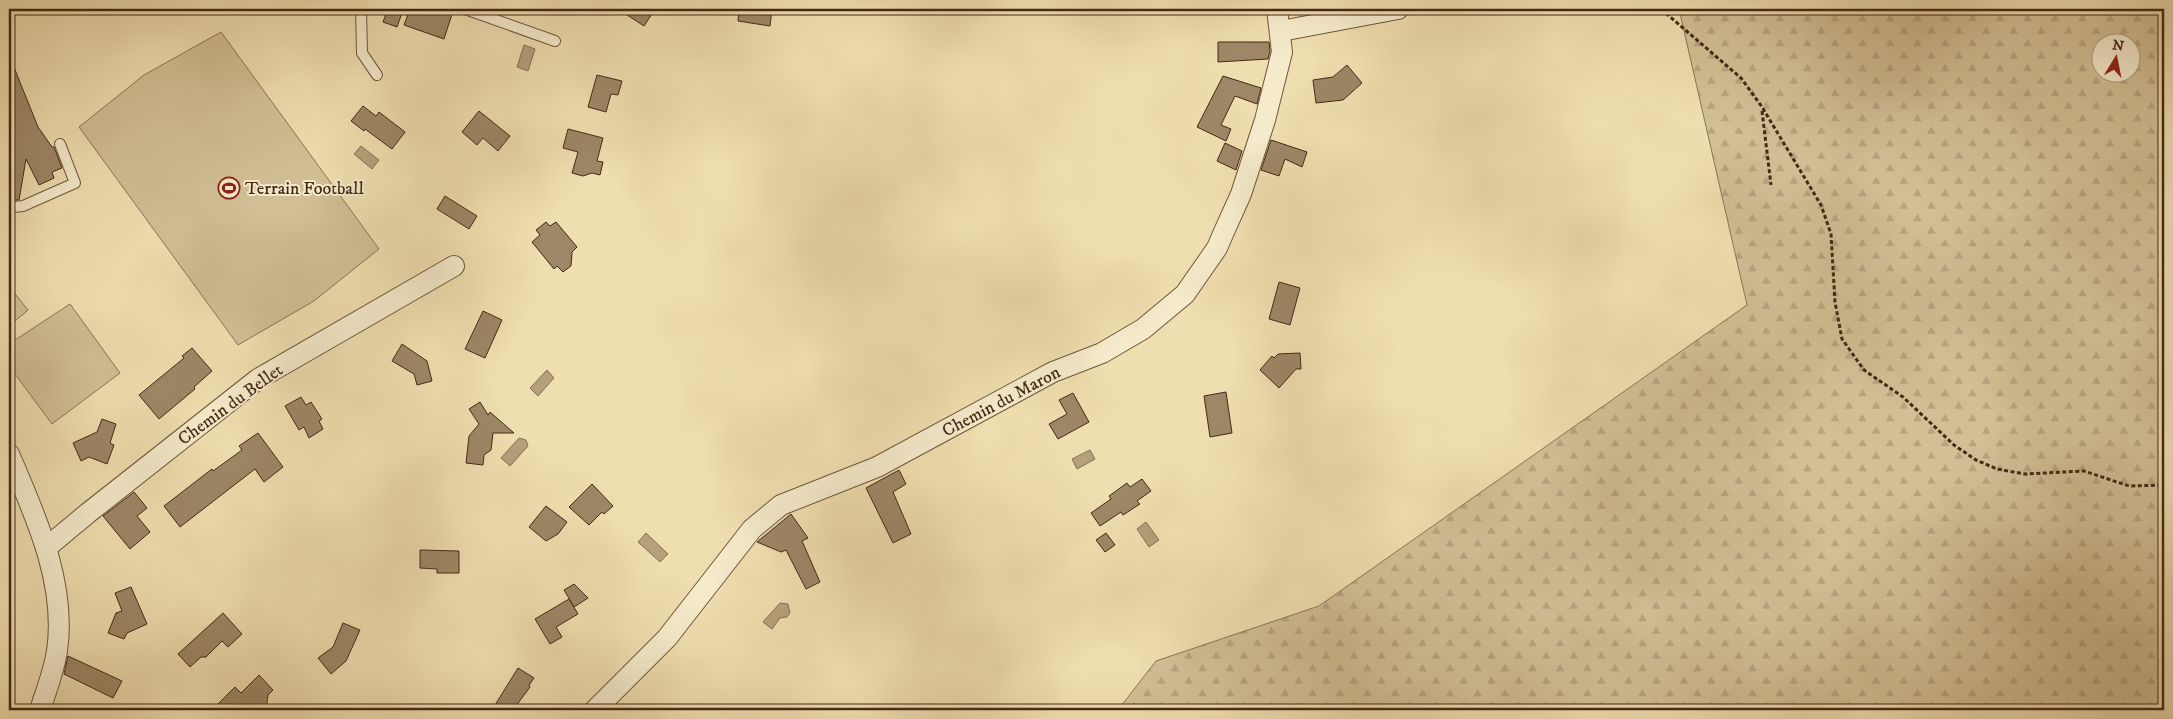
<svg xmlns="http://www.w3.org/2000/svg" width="2173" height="719" viewBox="0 0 2173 719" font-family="'IM FELL DW Pica',serif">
<defs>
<pattern id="forest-firs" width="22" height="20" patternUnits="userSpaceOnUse" patternTransform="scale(1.25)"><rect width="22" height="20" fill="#d2bf95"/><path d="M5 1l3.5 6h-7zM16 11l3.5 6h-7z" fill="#b6a480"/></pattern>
</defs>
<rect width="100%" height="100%" fill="#efdeaf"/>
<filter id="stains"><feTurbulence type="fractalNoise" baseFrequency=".004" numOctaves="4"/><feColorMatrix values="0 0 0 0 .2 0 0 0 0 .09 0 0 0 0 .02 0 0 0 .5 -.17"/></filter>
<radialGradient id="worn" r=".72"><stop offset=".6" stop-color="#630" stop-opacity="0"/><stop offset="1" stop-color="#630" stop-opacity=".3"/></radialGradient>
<!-- forest -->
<path fill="url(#forest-firs)" stroke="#8b7456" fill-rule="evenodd" d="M1679 9H2164V710H1118L1156 661 1319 606 1747 305ZM2100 42H2130V72H2100Z"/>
<!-- park -->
<g fill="#d2bf95" stroke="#8b7456">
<polygon points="221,32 379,249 314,301 238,345 79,127 144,75"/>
<polygon points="12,290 28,310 9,326 9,292"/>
<polygon points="70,304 120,373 52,424 9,366 9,344"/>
</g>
<!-- water -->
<g fill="#b5a07b" stroke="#887053">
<polygon points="524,45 535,49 528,71 517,67"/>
<polygon points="361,146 379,160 372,169 354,154"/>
<polygon points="547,370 554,378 538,396 530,388"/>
<polygon points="519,438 526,440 528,446 510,466 501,458"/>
<polygon points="1090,450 1095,459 1077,469 1072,459"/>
<polygon points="1146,522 1159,540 1149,547 1137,529"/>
<polygon points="646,533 668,554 660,562 638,542"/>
<polygon points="780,603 788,604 790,613 787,617 780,618 772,629 763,622"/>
</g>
<!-- building -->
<g fill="#9d8766" stroke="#442916">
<polygon points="388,9 402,13 397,27 383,22"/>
<polygon points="410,9 432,14 434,9 453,11 444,39 404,25"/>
<polygon points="618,9 655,9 644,26"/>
<polygon points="739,9 772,9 770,26 738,21"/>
<polygon points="1218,42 1269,42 1270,51 1268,59 1218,62"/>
<polygon points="9,55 38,127 52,147 54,147 62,168 52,172 54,178 39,185 26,159 19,200 15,200 9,198"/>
<polygon points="1347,65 1362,83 1343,100 1316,103 1313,80 1333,77"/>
<polygon points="597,75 622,81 618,95 611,94 606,112 588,107"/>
<polygon points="1223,76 1261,88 1257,104 1235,96 1221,125 1231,129 1226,141 1197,127"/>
<polygon points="363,106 376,116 379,112 405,132 392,149 365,129 364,131 351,121"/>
<polygon points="479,111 510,136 498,151 483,138 477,145 462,132"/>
<polygon points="568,129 603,138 597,161 603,162 600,175 592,173 583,176 572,173 578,152 563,148"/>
<polygon points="1271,140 1307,152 1302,167 1285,159 1279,176 1261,170"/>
<polygon points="1225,143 1242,151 1236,170 1217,161"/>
<polygon points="445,196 477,216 469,229 437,209"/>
<polygon points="546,222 550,226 556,222 577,247 572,252 571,266 563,272 557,266 554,269 532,242 540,235 536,230"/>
<polygon points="1279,282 1300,288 1290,325 1269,319"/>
<polygon points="483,311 502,320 485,358 465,349"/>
<polygon points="402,344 427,361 432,381 417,385 414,374 392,361"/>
<polygon points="192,348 212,371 194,387 195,389 159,419 139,395 184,358 182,356"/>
<polygon points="1300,353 1301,369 1296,369 1279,388 1260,370 1272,356 1274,358 1278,354"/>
<polygon points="1226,392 1232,433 1210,437 1204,396"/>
<polygon points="1073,393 1089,422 1058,439 1049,424 1067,414 1059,400"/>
<polygon points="301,397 306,405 311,402 322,419 319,421 323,429 309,438 304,427 299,430 285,406"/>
<polygon points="480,402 488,415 490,412 514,433 493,433 491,450 484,455 483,465 466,463 469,436 479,424 469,409"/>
<polygon points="102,419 116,424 110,443 114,445 107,464 89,457 81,461 73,443 97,432"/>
<polygon points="258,433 283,467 264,482 255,469 180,527 164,506 212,469 213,471 242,450 239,446"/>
<polygon points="899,470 906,484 893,492 911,534 893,543 866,488"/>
<polygon points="1142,479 1151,491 1137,501 1140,504 1123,515 1121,512 1100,526 1091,513 1111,499 1109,496 1127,483 1130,487"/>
<polygon points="592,484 613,506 604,514 602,512 589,525 569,507"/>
<polygon points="134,492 147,508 137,516 150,532 130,549 103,516"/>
<polygon points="546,506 567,522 558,534 546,541 529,527"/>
<polygon points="791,514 808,538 802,541 820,582 806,589 786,550 781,552 757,542"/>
<polygon points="1106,533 1115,545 1105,552 1096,540"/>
<polygon points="420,550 459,551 459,573 437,573 437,569 420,568"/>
<polygon points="574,584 588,598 574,607 564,590"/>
<polygon points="131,587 147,624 127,633 124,639 108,633 116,613 122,611 115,593"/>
<polygon points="569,599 578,614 556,627 562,637 550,644 535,619"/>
<polygon points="223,613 242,634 228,647 222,641 206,657 201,657 190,667 178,654"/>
<polygon points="343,623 360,630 346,661 331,674 318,658 333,647"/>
<polygon points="68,656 122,681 113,698 64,674"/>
<polygon points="518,668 534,678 529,685 530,687 513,710 492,710"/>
<polygon points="259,675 273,690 268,695 266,710 212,710 235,687 241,693"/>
</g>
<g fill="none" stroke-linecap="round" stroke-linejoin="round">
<!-- lane casing -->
<g stroke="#6f563c" stroke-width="12">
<g id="lane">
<polyline points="361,9 362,53 377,75"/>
<polyline points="465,9 555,41"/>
<polyline points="9,205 14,207 23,206 75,183 60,144"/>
</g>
</g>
<!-- street casing -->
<g stroke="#6f563c" stroke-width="22">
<g id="street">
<polyline points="1281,31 1398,9"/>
<path d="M9 454C35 515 67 583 57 651 54 671 46 691 40 710"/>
<polyline points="46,548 88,513 258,379 454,266"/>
<polyline points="595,710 667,638 752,529 781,505 877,467 1053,372 1102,353 1143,329 1185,294 1217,248 1223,234 1241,194 1265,120 1282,52 1277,9"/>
</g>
</g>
<!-- path -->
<g stroke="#442916" stroke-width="3" stroke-dasharray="4 2.5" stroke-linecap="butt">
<polyline points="1661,9 1741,78 1762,107 1821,205 1831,234 1835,302 1842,339 1864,370 1903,397 1954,445 1976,460 1997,469 2025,474 2084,471 2129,486 2164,485"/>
<polyline points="1762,111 1771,185"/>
</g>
<!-- lane -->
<use href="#lane" stroke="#f5eacb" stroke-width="10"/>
<!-- street -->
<use href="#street" stroke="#f5eacb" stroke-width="20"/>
</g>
<!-- icons -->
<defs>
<g id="stadium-ring" transform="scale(1.125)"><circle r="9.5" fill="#f5eacb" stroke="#8f2418" stroke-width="1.5"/><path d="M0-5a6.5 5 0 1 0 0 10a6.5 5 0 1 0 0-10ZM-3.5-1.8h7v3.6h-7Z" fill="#8f2418"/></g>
</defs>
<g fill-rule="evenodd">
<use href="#stadium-ring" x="229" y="188"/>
</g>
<g text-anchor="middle" stroke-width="4" stroke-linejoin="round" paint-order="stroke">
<!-- poi labels -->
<g font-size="18" fill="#442916" stroke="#f5eacb" text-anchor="start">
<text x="245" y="194">Terrain Football</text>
</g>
<!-- street labels -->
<g font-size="18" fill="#442916" stroke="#f5eacb">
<text transform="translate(1001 401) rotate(-28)" y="6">Chemin du Maron</text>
<text transform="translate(230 404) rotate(-36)" y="6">Chemin du Bellet</text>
</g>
</g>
<!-- margin -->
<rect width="2173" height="719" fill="none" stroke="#efdeaf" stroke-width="30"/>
<rect x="10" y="10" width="2153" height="699" fill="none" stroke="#442916" stroke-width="2.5"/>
<rect x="15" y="15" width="2143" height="689" fill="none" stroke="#442916"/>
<!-- north arrow -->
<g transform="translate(2116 58) rotate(10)"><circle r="24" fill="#f5eacb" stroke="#ae9d83"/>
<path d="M0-4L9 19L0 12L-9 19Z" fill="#8f2418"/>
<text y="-8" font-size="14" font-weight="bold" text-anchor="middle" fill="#442916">N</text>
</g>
<rect width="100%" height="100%" filter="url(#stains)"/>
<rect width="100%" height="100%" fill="url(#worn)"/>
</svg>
